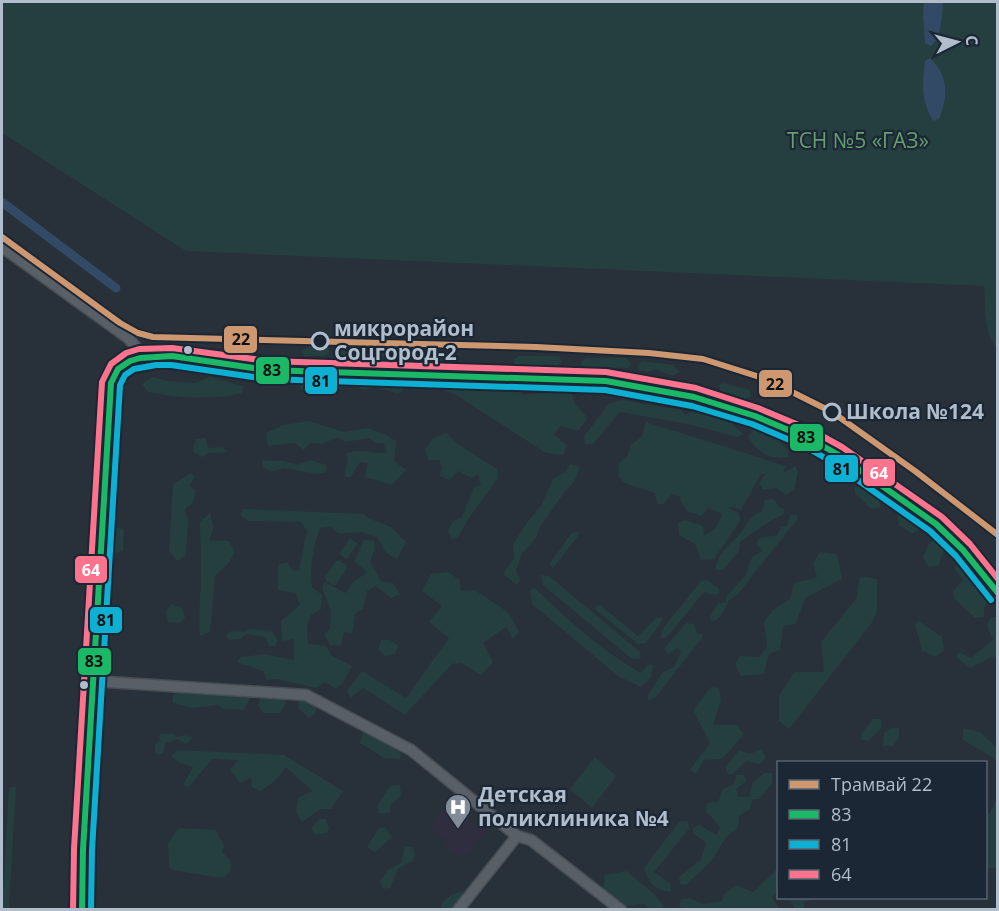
<svg xmlns="http://www.w3.org/2000/svg" width="999" height="911" viewBox="0 0 999 911" font-family="'Open Sans',sans-serif">
<rect width="100%" height="100%" fill="#283139"/>
<!-- medical -->
<polygon fill="#2f2e3f" points="449,803 485,832 466,856 462,853 458,857 444,846 447,841 430,827"/>
<!-- green -->
<g fill="#253e40">
<path d="M2 2H997V348C982 329 986 309 984 286L186 251 2 133Z"/>
<polygon points="311,346 326,347 330,352 324,356 304,356 301,351"/>
<polygon points="347,348 393,349 399,352 396,356 342,359 338,353"/>
<polygon points="518,356 559,356 562,361 557,366 515,366 514,360"/>
<polygon points="586,358 626,358 631,363 629,368 582,367 581,362"/>
<polygon points="642,361 673,365 680,372 673,376 655,369 648,372 639,370 637,366"/>
<polygon points="306,374 397,376 408,386 398,394 374,386 365,390 348,384 336,390 301,389 297,380"/>
<path d="M152 377 167 381 195 383 210 377 243 386 242 393C212 401 178 398 148 392L142 384Z"/>
<polygon points="436,381 522,386 522,395 551,392 552,384 570,390 575,404 588,418 578,431 561,426 554,434 567,446 563,455 546,453 456,395 436,387"/>
<polygon points="724,383 749,390 751,396 745,399 721,391 719,385"/>
<polygon points="622,400 681,410 686,415 700,406 731,416 733,426 744,434 737,437 683,423 620,412 593,444 585,444 584,437 608,404"/>
<path d="M309 421 344 432 368 428 386 435 396 441 394 461 406 470 392 485 365 477 368 463 360 462 350 478 344 476 348 461 346 453C360 449 372 453 387 453L383 443H376L369 438 345 442 338 437 322 444 310 443 304 450 295 443 268 446 266 433 283 425Z"/>
<polygon points="646,422 786,466 783,473 796,466 798,472 794,490 786,495 777,488 763,490 759,483 765,474 761,474 741,510 733,507 728,508 739,513 740,521 714,559 701,560 695,544 679,535 678,523 685,520 703,526 704,536 716,528 722,514 708,508 702,516 687,511 680,499 681,497 672,494 664,504 657,504 655,493 624,483 618,475 619,464 627,456 631,445 642,436"/>
<path d="M754 428 776 438 789 451 788 457C770 461 757 452 748 437Z"/>
<polygon points="446,433 458,444 497,469 498,478 469,518 458,537 452,540 448,531 453,521 462,517 474,487 481,485 478,475 471,478 458,471 450,480 439,476 442,468 439,460 429,460 425,450 433,438"/>
<polygon points="206,438 208,448 223,447 226,452 209,453 202,457 193,452 195,439"/>
<polygon points="262,460 284,461 297,465 310,460 327,465 326,472 317,474 284,468 271,472 263,467"/>
<polygon points="570,464 580,467 574,482 566,490 540,527 536,538 522,554 516,570 520,581 517,585 503,574 514,558 513,544 529,520 541,506 553,479 565,472"/>
<polygon points="191,473 195,477 189,486 196,491 193,503 185,509 188,521 186,555 177,561 169,551 173,484"/>
<polygon points="863,486 879,497 880,507 871,509 855,493 855,487"/>
<path d="M774 499 779 507 785 509 783 515C767 521 755 532 740 542L739 551 723 570H716C716 554 730 545 739 535 749 524 747 517 762 511L765 500Z"/>
<path d="M243 509 364 514 368 518 391 527 406 542 397 559 386 553 378 538 361 532 339 534 330 527 320 528C313 548 310 565 312 587L322 595 321 609 311 615 307 626 308 644 326 646 332 656 352 666 343 683 336 689 325 682 316 688 277 679 267 680 263 671 237 662 241 657 265 654 294 660V639L282 641 281 621 300 605 296 593 278 590V565L287 562 292 570 299 571 307 531 301 522 248 521 240 515Z"/>
<path d="M210 513 214 528 209 540 229 541 235 552 228 564 215 576 210 632 200 636C198 613 201 592 201 569 201 553 200 538 200 522Z"/>
<polygon points="909,513 919,522 921,528 912,534 899,525 898,515"/>
<path d="M790 515H797V520L737 595 729 600C726 609 720 620 711 622L710 616 719 603 726 602V597L745 576 752 557 763 551 756 543 760 538 777 535 781 527 787 526Z"/>
<polygon points="114,527 124,529 123,551 111,554 107,548 107,533"/>
<polygon points="580,531 578,536 553,568 549,564 572,533"/>
<polygon points="938,536 945,546 939,565 929,567 923,558 928,545"/>
<polygon points="350,538 358,544 347,559 339,554"/>
<polygon points="364,540 374,540 375,549 370,561 381,581 393,583 400,594 391,598 376,586 367,591 363,609 355,614 352,633 344,632 341,646 330,645 324,634 330,629 331,611 322,588 324,582 346,593 351,584 367,572 354,561"/>
<polygon points="820,552 837,554 842,579 805,598 796,624 783,626 780,650 769,654 764,674 741,676 735,664 740,656 759,657 767,647 764,622 773,610 790,599 794,583 817,577 813,563"/>
<polygon points="339,560 346,565 347,568 336,585 332,585 326,581 325,577 336,561"/>
<polygon points="958,561 968,561 993,593 984,608 984,617 975,618 954,598 953,591 963,580 954,569"/>
<polygon points="448,572 460,580 461,591 475,590 508,612 519,632 513,639 506,627 483,643 493,662 481,675 461,663 452,664 405,715 363,688 351,698 347,691 362,671 406,698 449,638 429,622 442,606 422,591 431,574"/>
<polygon points="541,575 549,576 640,652 641,658 632,659 543,585"/>
<polygon points="860,576 877,579 877,612 873,621 789,729 779,721 779,696 794,672 824,672 821,642 856,599"/>
<polygon points="707,580 719,589 719,594 712,595 704,592 666,638 660,638 664,627 701,581"/>
<path d="M534 587C566 619 602 651 641 673L648 664 653 665 651 677 641 687 618 676 532 604 530 591Z"/>
<polygon points="171,604 183,609 185,619 179,623 168,622 166,611"/>
<polygon points="600,605 638,636 656,618 662,617 662,621 646,643 638,644 596,610 595,606"/>
<polygon points="991,617 997,617 997,659 994,656 970,668 956,657 959,652 971,658 993,640 987,625"/>
<polygon points="919,621 942,637 944,650 936,657 922,651 915,624"/>
<polygon points="686,623 694,624 696,634 703,634 702,638 655,698 648,700 648,695 663,672 674,667 681,652 678,647 669,654 664,649"/>
<polygon points="249,629 272,631 278,640 275,646 269,646 265,637 246,634 240,639 229,640 226,635 231,631 244,632"/>
<polygon points="381,640 390,640 399,646 395,654 384,656 378,649"/>
<polygon points="711,687 719,688 721,700 713,725 737,725 744,734 722,759 704,760 696,774 690,770 710,743 693,710"/>
<polygon points="186,689 225,690 237,698 248,692 251,696 244,710 224,709 218,705 192,708 173,703 173,695"/>
<polygon points="262,694 284,694 286,704 280,713 263,713 258,705"/>
<polygon points="311,700 317,707 315,714 309,718 298,708 299,701"/>
<polygon points="873,719 881,719 881,728 868,741 861,740 861,734"/>
<polygon points="893,728 899,728 899,737 893,746 883,746 884,733"/>
<polygon points="963,728 980,732 997,748 997,760 963,740"/>
<path d="M363 733C377 734 391 744 401 754L400 759 384 758 360 743Z"/>
<polygon points="160,734 174,734 177,737 185,735 193,738 186,744 177,739 165,744 164,752 158,755 155,752 155,744 159,741"/>
<polygon points="761,749 766,757 760,764 746,761 733,774 728,774 726,767 739,750 750,754"/>
<polygon points="178,750 284,755 343,791 331,809 321,809 302,822 296,812 298,798 312,791 286,767 276,780 261,791 252,787 251,778 240,783 230,770 238,760 212,759 189,787 183,785 193,767 178,762 171,756"/>
<polygon points="595,757 616,776 592,808 570,789"/>
<polygon points="765,773 772,773 772,783 759,799 753,799 750,809 739,816 738,828 726,837 712,860 686,885 680,884 679,877 701,859 706,843 693,833 693,828 699,825 717,835 720,827 706,811 707,803 718,802 723,789 734,784 736,775 744,775 746,781 736,789 739,797 749,797 753,782"/>
<polygon points="400,785 401,796 390,805 390,813 379,813 377,806 390,786"/>
<polygon points="16,786 9,909 2,909 9,788"/>
<polygon points="997,799 997,869 990,868 986,871 986,815 990,813"/>
<polygon points="320,819 326,819 329,828 327,833 314,835 312,827"/>
<path d="M688 821 689 829 654 872 671 884V892C655 891 648 883 644 868L679 822Z"/>
<polygon points="385,827 392,837 375,852 367,847 379,828"/>
<path d="M178 828 216 830 224 846 222 852 231 861C232 869 230 874 222 878L173 870 169 867 168 843Z"/>
<polygon points="405,846 413,847 415,854 412,861 399,868 390,888 383,889 380,882 388,870 401,863"/>
<polygon points="776,870 778,871 778,891 772,897 779,909 683,910 679,905 681,899 690,898 702,904 722,901 724,894 737,885 753,892"/>
<polygon points="626,871 652,892 664,906 661,909 650,910 644,904 627,906 603,888 605,875"/>
<path d="M464 891 453 909 440 910C442 898 453 893 464 891Z"/>
<polygon points="789,898 817,898 804,902 804,910 795,909"/>
</g>
<!-- water -->
<g fill="#324a65">
<path d="M924 2H943C942 16 942 36 931 46L925 43 923 13Z"/>
<path d="M930 58C949 76 948 97 939 119L933 121C921 100 922 84 925 61Z"/>
</g>
<g fill="none" stroke-linecap="round" stroke-linejoin="round">
<!-- canal -->
<polyline stroke="#324a65" stroke-width="9" points="2,202 116,288"/>
<!-- minor casing -->
<g stroke="#474d54" stroke-width="13">
<g id="minor">
<polyline points="2,247 128,338 135,346 140,358"/>
<polyline points="93,681 306,695 411,750 517,836 531,840 621,910"/>
<path d="M82 910 83 850 111 383C116 369 125 360 140 358 183 351 224 367 267 370 380 377 493 375 606 381L647 387 694 397 755 416 810 439 837 454 936 524 963 550 998 594"/>
<polyline points="458,910 517,836"/>
</g>
</g>
<!-- minor -->
<use href="#minor" stroke="#595f67" stroke-width="10"/>
<!-- bus-1 casing -->
<g stroke="#1b2735" stroke-width="10">
<polyline id="bus-1" points="82,910 83,850 111,383 118,369 130,361 140,358 172,356 267,370 606,381 694,397 755,416 810,439 837,454 936,524 963,550 998,593"/>
</g>
<!-- bus-2 casing -->
<g stroke="#1b2735" stroke-width="10">
<polyline id="bus-2" points="91,910 92,850 120,385 125,375 134,369 156,365 171,365 267,379 605,390 692,406 752,424 806,447 832,462 930,531 956,556 991,600"/>
</g>
<!-- bus-3 casing -->
<g stroke="#1b2735" stroke-width="10">
<polyline id="bus-3" points="73,910 74,849 102,382 111,364 126,353 139,349 172,348 268,361 606,372 696,388 758,408 813,431 842,447 942,517 970,544 998,579"/>
</g>
<!-- bus-1 -->
<use href="#bus-1" stroke="#1ab867" stroke-width="6"/>
<!-- bus-2 -->
<use href="#bus-2" stroke="#0dafd3" stroke-width="6"/>
<!-- bus-3 -->
<use href="#bus-3" stroke="#fc738d" stroke-width="6"/>
<!-- tram-1 casing -->
<g stroke="#1b2735" stroke-width="10">
<polyline id="tram-1" points="2,237 120,323 138,333 153,337 536,347 649,353 703,359 766,379 832,412 915,471 998,535"/>
</g>
<!-- tram-1 -->
<use href="#tram-1" stroke="#cd976f" stroke-width="6"/>
</g>
<!-- icons -->
<defs>
<g id="hospital-pin" transform="scale(1.35)"><path d="M0 17L-7.5 6A9.5 9.5 0 1 1 7.5 6Z" fill="#828c98" stroke="#1b2735"/><path d="M-5-5h3v3.5h4V-5h3V5h-3V1.5h-4V5h-3Z" fill="#fff"/></g>
</defs>
<g fill-rule="evenodd">
<use href="#hospital-pin" x="458" y="807"/>
</g>
<!-- markers -->
<g fill="#1b2735" stroke="#b2bdcb" stroke-width="3">
<circle cx="320" cy="341" r="8"/>
<circle cx="832" cy="412" r="8"/>
</g>
<g fill="#b2bdcb" stroke="#1b2735" stroke-width="2">
<circle cx="188" cy="350" r="5"/>
<circle cx="84" cy="685" r="5"/>
</g>
<g text-anchor="middle" stroke-width="4.5" stroke-linejoin="round" paint-order="stroke">
<!-- park labels -->
<g font-size="21" fill="#669e6f" stroke="#1b2735">
<text x="858" y="148">ТСН №5 «ГАЗ»</text>
</g>
<!-- stop labels -->
<g font-size="21" font-weight="bold" fill="#b2bdcb" stroke="#1b2735" text-anchor="start">
<text x="334" y="336">микрорайон<tspan x="334" dy="24">Соцгород-2</tspan></text>
<text x="846" y="419">Школа №124</text>
</g>
<!-- poi labels -->
<g font-size="21" font-weight="bold" fill="#b2bdcb" stroke="#1b2735" text-anchor="start">
<text x="478" y="802">Детская<tspan x="478" dy="24">поликлиника №4</tspan></text>
</g>
</g>
<g stroke="#1b2735" stroke-width="2">
<rect x="223" y="325" width="35" height="29" rx="6" fill="#cd976f"/>
<rect x="255" y="356" width="35" height="29" rx="6" fill="#1ab867"/>
<rect x="304" y="366" width="34" height="29" rx="6" fill="#0dafd3"/>
<rect x="758" y="369" width="35" height="29" rx="6" fill="#cd976f"/>
<rect x="789" y="423" width="35" height="29" rx="6" fill="#1ab867"/>
<rect x="824" y="454" width="35" height="29" rx="6" fill="#0dafd3"/>
<rect x="862" y="458" width="34" height="29" rx="6" fill="#fc738d"/>
<rect x="74" y="555" width="34" height="29" rx="6" fill="#fc738d"/>
<rect x="89" y="606" width="34" height="28" rx="6" fill="#0dafd3"/>
<rect x="77" y="647" width="35" height="29" rx="6" fill="#1ab867"/>
</g>
<g font-size="16" text-anchor="middle" font-weight="bold" fill="#fff">
<text x="879" y="479">64</text>
<text x="91" y="576">64</text>
</g>
<g font-size="16" text-anchor="middle" font-weight="bold" fill="#111">
<text x="241" y="345">22</text>
<text x="272" y="376">83</text>
<text x="321" y="387">81</text>
<text x="775" y="390">22</text>
<text x="806" y="443">83</text>
<text x="842" y="475">81</text>
<text x="106" y="626">81</text>
<text x="94" y="667">83</text>
</g>
<!-- border -->
<rect width="999" height="911" fill="none" stroke="#b2bdcb" stroke-width="6"/>
<!-- legend -->
<rect x="777" y="761" width="210" height="138" fill="#1b2735" stroke="#576371" stroke-width="1.5"/>
<rect x="789" y="780" width="30" height="9" fill="#cd976f" stroke="#576371" stroke-width="1.5"/>
<text x="831" y="791" font-size="18" fill="#b2bdcb">Трамвай 22</text>
<rect x="789" y="810" width="30" height="9" fill="#1ab867" stroke="#576371" stroke-width="1.5"/>
<text x="831" y="821" font-size="18" fill="#b2bdcb">83</text>
<rect x="789" y="840" width="30" height="9" fill="#0dafd3" stroke="#576371" stroke-width="1.5"/>
<text x="831" y="851" font-size="18" fill="#b2bdcb">81</text>
<rect x="789" y="870" width="30" height="9" fill="#fc738d" stroke="#576371" stroke-width="1.5"/>
<text x="831" y="881" font-size="18" fill="#b2bdcb">64</text>
<!-- north arrow -->
<g transform="translate(957 42) rotate(84)" stroke="#1b2735" stroke-width="4.5" paint-order="stroke">
<path d="M0-4.5L10 22L0 15L-10 22Z" fill="#b2bdcb"/>
<text y="-9" font-size="16" font-weight="bold" text-anchor="middle" fill="#b2bdcb">С</text>
</g>
</svg>
